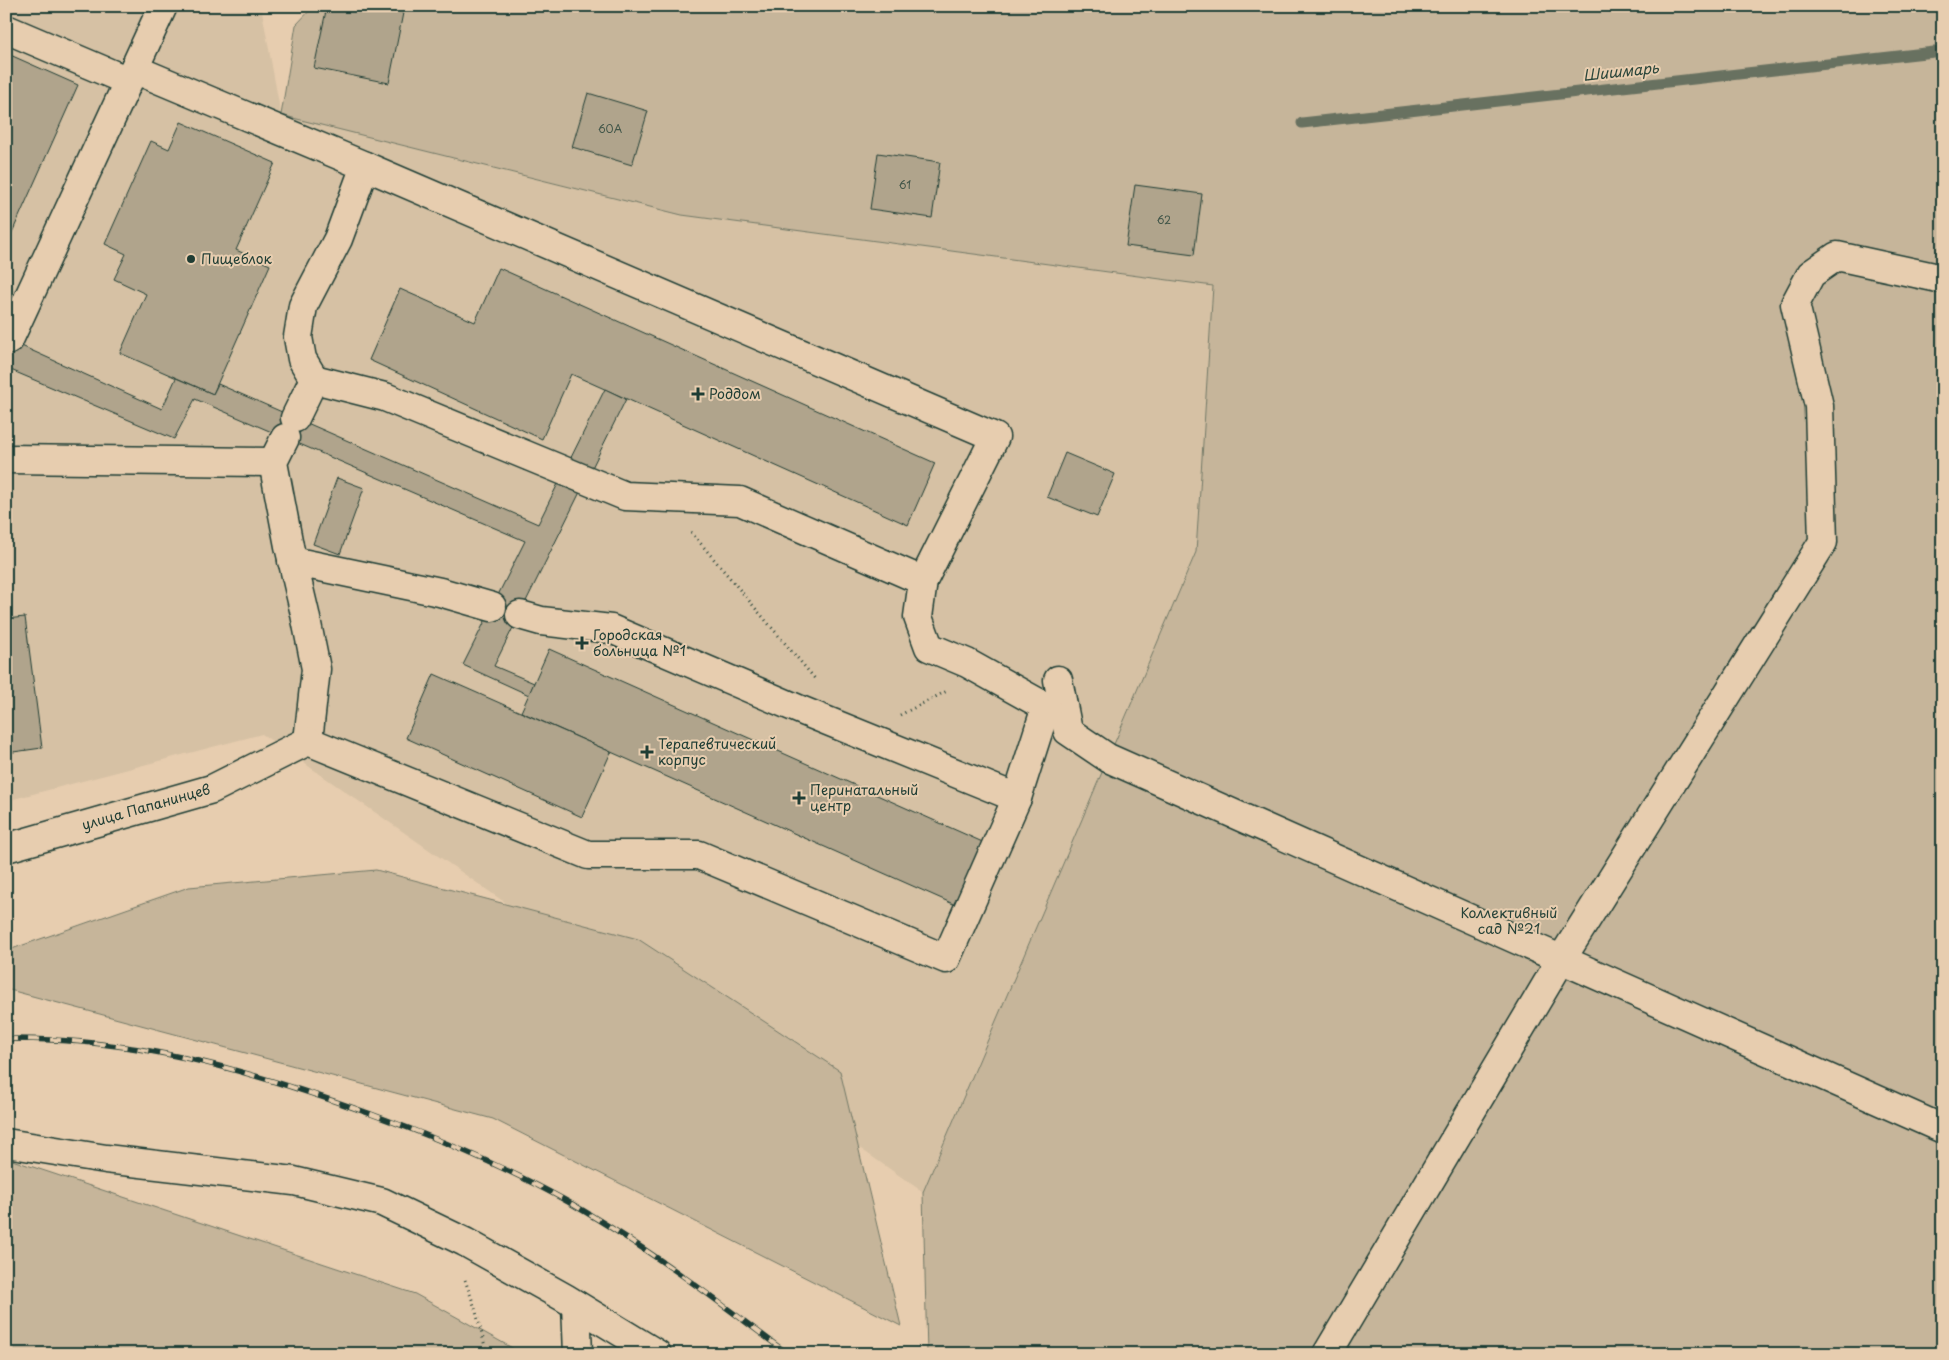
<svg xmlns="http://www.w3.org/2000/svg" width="1949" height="1360" viewBox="0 0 1949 1360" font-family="'Playpen Sans',sans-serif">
<rect width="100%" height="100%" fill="#e7cdaf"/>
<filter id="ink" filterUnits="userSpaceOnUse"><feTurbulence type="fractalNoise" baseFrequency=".02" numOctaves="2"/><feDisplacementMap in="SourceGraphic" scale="10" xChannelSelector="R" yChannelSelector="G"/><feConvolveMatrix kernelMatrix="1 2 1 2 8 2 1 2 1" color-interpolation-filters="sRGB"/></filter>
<g filter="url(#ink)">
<!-- built -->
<polygon fill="#d6c1a4" points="6,6 261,6 281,115 682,215 1213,286 1196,552 923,1192 262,734 6,801"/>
<!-- green -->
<g fill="#c6b59a" stroke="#727967">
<polygon points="314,6 1943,6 1943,1354 927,1354 923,1192 1196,552 1213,286 682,215 281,115 296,25"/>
<polygon points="376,870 638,939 840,1071 901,1326 493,1119 6,989 6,951 189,887"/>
<polygon points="6,1158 415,1294 523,1354 6,1354"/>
</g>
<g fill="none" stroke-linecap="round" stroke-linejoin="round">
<!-- stream -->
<polyline stroke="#687160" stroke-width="11" points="1302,123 1943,51"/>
</g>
<!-- building -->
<g fill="#b0a48c" stroke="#1f3d34">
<polygon points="327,6 369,6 403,13 389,83 314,68"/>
<polygon points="8,54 78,85 6,246 6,59"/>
<polygon points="588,93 648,111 632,165 572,147"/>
<polygon points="181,122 275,163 236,250 270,265 213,394 120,353 146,294 114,279 126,254 105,244 151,141 169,149"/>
<polygon points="878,153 940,162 932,218 870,209"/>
<polygon points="1135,185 1202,194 1194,255 1126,246"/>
<polygon points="499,268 935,463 908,525 571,374 542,439 369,360 400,289 475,322"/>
<polygon points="6,339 162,409 176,378 213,394 218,384 538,524 605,389 626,399 494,666 534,683 529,695 463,665 525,541 195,399 174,439 6,368"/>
<polygon points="1065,453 1115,474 1097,517 1047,497"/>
<polygon points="337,478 364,488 340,554 313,544"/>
<polygon points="25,617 42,748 6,753 6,619"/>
<polygon points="549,649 987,844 960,907 521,712"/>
<polygon points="434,674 611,752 582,817 406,738"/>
</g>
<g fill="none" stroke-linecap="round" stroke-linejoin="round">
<!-- minor casing -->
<g stroke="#1f3d34" stroke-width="31">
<g id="minor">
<polyline points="163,6 134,69 365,166 338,239 303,306 298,337 302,359 314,379 295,418"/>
<polyline points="6,29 128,81"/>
<polyline points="9,340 134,69"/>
<polyline points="314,379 385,397 625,496 740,501 923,581"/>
<polyline points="285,438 273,462 289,546 305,614 316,669 308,741"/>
<polyline points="6,459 273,462"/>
<polyline points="292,561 440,592 492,607"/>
<polyline points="520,615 541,621 611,629 803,711 1017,798"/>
<polyline points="1058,680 1068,731 1108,758 1943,1129"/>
<polyline points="308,741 588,855 699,855 946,959 1017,798 1046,707 967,663 929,647 918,617 923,581 995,437 365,166"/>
<polyline points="6,848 212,789 308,741"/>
<polyline points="6,1143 106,1159 294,1181 382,1202 465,1242 565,1298 657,1354"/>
<polyline points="576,1305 578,1354"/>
<polyline points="1327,1354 1561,960 1823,542 1819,406 1795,304 1811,274 1837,256 1943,279"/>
</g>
</g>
<!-- path -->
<g stroke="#1f3d34" stroke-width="3" stroke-dasharray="1 4" stroke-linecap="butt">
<polyline points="691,532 816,680"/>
<polyline points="900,715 947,691"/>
<polyline points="465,1280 475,1308 487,1354"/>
</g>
<!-- minor -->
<use href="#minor" stroke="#e7cdaf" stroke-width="28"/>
<!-- rail casing -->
<g stroke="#1f3d34" stroke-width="5.5">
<path id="rail" d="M6 1039C38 1039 70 1040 101 1044 194 1054 284 1083 371 1114 440 1139 508 1168 572 1204 648 1248 718 1301 788 1354"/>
</g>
<!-- rail -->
<use href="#rail" stroke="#e7cdaf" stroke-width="4" stroke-dasharray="11" stroke-linecap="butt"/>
</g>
</g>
<!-- markers -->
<g fill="#1f3d34" stroke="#e7cdaf" stroke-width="2">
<circle cx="191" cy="259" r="5"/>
<path d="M695.5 386.5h5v5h5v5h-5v5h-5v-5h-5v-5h5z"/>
<path d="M579.5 635.5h5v5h5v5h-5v5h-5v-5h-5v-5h5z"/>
<path d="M644.5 744.5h5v5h5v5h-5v5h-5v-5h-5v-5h5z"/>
<path d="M796.5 790.5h5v5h5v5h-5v5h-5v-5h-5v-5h5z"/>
</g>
<g text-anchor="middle" stroke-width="4" stroke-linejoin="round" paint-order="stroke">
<!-- number labels -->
<g font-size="11" fill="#43574a">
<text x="610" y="133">60А</text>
<text x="905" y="189">61</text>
<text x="1164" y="224">62</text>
</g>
<!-- poi labels -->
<g font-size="14" fill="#1f3d34" stroke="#e7cdaf" text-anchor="start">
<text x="201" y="264">Пищеблок</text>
<text x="709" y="399">Роддом</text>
<text x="593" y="640">Городская<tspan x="593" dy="16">больница №1</tspan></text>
<text x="658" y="749">Терапевтический<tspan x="658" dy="16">корпус</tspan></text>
<text x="810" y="795">Перинатальный<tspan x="810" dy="16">центр</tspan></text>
</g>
<!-- street labels -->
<g font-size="14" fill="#1f3d34" stroke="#e7cdaf">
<text transform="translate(146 807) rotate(-16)" y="5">улица Папанинцев</text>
</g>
<!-- park labels -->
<g font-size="14" fill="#274339" stroke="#e7cdaf">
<text x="1509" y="918">Коллективный<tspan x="1509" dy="16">сад №21</tspan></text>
</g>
<!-- water labels -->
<g font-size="15" font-style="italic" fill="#2b463b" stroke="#e7cdaf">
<text transform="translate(1621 72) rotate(-6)" y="5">Шишмарь</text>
</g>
</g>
<!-- margin -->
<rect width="1949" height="1360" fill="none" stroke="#e7cdaf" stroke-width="25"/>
<rect x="12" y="12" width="1924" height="1335" fill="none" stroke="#1f3d34" stroke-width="2" filter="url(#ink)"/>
</svg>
